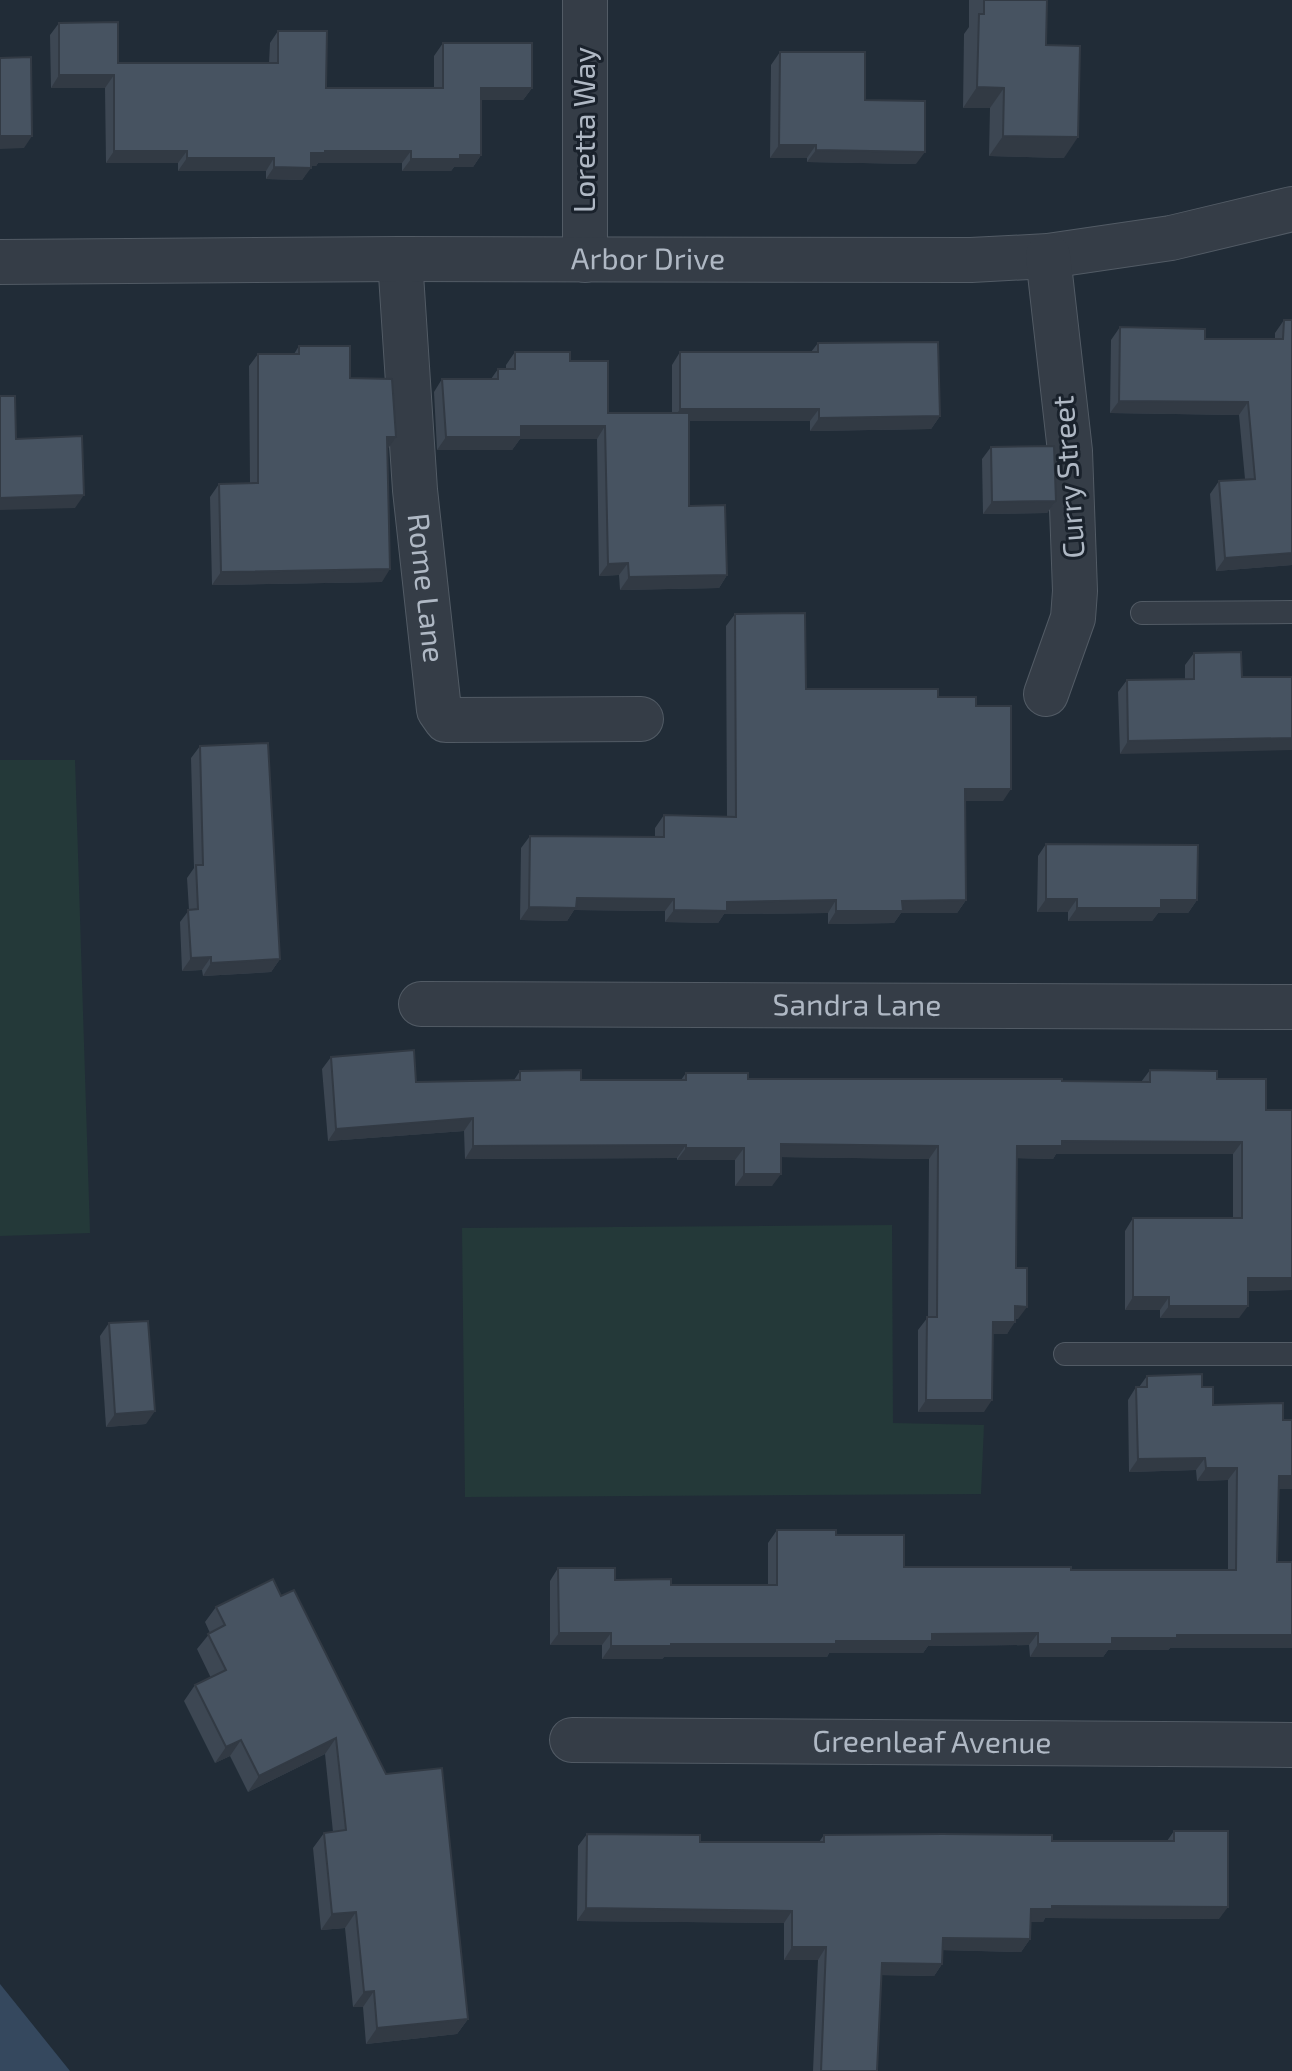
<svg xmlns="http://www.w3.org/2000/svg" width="1292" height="2071" viewBox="0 0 1292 2071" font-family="'Exo 2',sans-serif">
<rect width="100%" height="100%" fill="#212c37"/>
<!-- green -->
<g fill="#243939">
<polygon points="0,760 75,760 90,1233 0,1236"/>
<polygon points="892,1225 893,1423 984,1425 981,1494 465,1497 462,1228"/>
</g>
<!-- water -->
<polygon fill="#35485e" points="0,1984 70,2071 0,2071"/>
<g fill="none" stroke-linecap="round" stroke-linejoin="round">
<!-- service casing -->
<g stroke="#525b65" stroke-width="24">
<g id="service">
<polyline points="1142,613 1292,612"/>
<polyline points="1065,1354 1292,1354"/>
</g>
</g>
<!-- minor casing -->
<g stroke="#525b65" stroke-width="46">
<g id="minor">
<path id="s1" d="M400 259 415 490 439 710 446 720 641 719"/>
<polyline points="585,260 585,0"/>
<path id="s2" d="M0 262 400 259 971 260 1048 256 1171 238 1292 209"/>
<polyline points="1046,694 1073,618 1075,591 1070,451 1048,256"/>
<path id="s3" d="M421 1004 1292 1007"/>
<path id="s4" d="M572 1740 1292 1745"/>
</g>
</g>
<!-- service -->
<use href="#service" stroke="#353d47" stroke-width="22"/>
<!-- minor -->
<use href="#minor" stroke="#353d47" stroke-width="44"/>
</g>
<!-- wall -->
<g fill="#3d4753">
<polygon points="969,0 1047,0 1046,45 1064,158 989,156 990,108 963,108 964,34 969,27"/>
<polygon points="59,23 118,63 269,63 270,43 278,31 326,88 434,88 434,56 443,43 532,88 523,100 481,100 481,155 473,167 454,167 451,171 402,171 402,163 318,163 316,166 311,166 302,180 266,179 266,171 178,171 178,163 106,163 105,88 51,88 50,35"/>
<polygon points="780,52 865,100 916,164 807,162 807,158 770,158 771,65"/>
<polygon points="1284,320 1292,320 1292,565 1216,571 1210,494 1219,481 1245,479 1239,415 1110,413 1111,340 1120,327 1205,339 1275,339 1275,333"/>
<polygon points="818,343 940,416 931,429 810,431 810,421 689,421 689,506 727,575 719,588 620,590 619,575 599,576 597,439 520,439 512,450 437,450 434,392 442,379 491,379 498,369 506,369 506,365 515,352 570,361 608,413 672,413 672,365 680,352 811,352"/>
<polygon points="299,346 350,378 387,450 382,582 212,585 210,497 219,484 250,483 249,366 258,354 294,354"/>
<polygon points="991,447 1056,501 1047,513 983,514 982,459"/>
<polygon points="735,614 806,689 938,697 976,706 1003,801 965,801 966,900 957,913 901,913 894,923 828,924 828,913 724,914 718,923 665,922 665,911 574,910 567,921 520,920 521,848 530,836 655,837 655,828 664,815 727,817 726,626"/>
<polygon points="1241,652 1120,754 1118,692 1127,680 1185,679 1185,665 1194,653"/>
<polygon points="200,746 280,959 271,972 203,976 202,970 182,971 180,922 189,910 187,878 194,868 191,758"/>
<polygon points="1046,844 1197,900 1188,913 1158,913 1152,921 1068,921 1068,912 1037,912 1038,856"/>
<polygon points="331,1057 416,1082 514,1080 520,1071 581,1080 681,1080 686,1073 748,1079 1141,1082 1150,1070 1217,1079 1266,1110 1292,1110 1292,1290 1248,1291 1239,1318 1160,1318 1160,1310 1125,1310 1125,1231 1133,1218 1233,1218 1233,1154 1056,1154 1053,1159 1017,1158 1016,1268 1018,1319 1015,1319 1007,1334 993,1334 984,1412 918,1412 918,1330 928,1317 929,1159 781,1157 772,1186 735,1186 735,1160 677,1160 677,1158 465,1159 464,1131 328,1141 322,1069"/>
<polygon points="109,1323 146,1424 106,1427 100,1336"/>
<polygon points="1147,1376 1202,1387 1213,1405 1283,1420 1292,1489 1279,1489 1277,1562 1292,1648 1170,1648 1168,1650 1108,1650 1103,1657 1030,1657 1029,1645 928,1646 923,1653 829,1653 827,1657 664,1657 662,1659 602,1659 602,1645 550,1645 550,1581 558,1568 615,1580 671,1585 768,1585 768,1543 777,1530 836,1535 904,1567 1071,1570 1228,1570 1228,1480 1197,1481 1196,1470 1129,1472 1128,1400 1136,1387 1139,1387"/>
<polygon points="273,1579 468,2019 457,2034 366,2044 363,2007 353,2007 345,1928 321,1930 313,1848 324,1833 333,1832 325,1754 248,1792 230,1756 215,1763 184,1701 195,1685 211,1678 197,1649 210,1633 205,1622 216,1607"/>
<polygon points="1174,1831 1219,1919 1045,1918 1043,1922 1030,1922 1030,1939 1021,1952 943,1950 942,1964 934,1976 881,1975 877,2071 813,2071 818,1960 784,1960 784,1923 577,1921 578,1846 587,1834 700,1842 819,1842 824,1835 1052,1841 1167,1841"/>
</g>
<!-- shaded-wall -->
<g fill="#323a44">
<polygon points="59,75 114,75 105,88 51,88"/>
<polygon points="977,87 1004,88 990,108 963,108"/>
<polygon points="481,88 532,88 523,100 473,100"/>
<polygon points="0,136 32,136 24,148 0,149"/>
<polygon points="1003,136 1078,137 1064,158 989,156"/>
<polygon points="779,145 816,145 807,158 770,158"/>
<polygon points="816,150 925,152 916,164 807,162"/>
<polygon points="114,151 187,151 178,163 106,163"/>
<polygon points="325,151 411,151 402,163 318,163 316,166 302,166 311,153"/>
<polygon points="460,155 481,155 473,167 454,167 451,171 402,171 411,159"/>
<polygon points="187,158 274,158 266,171 178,171"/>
<polygon points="274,167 311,168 302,180 266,179"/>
<polygon points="1119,401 1248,402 1239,415 1110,413"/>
<polygon points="680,409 819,409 810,421 672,421"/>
<polygon points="940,416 931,429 810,431 819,418"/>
<polygon points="521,426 605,426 597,439 520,439 512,450 437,450 446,437"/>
<polygon points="387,437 396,437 387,450"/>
<polygon points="84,495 75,508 0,510 0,498"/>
<polygon points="1056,501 1047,513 983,514 992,502"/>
<polygon points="1292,553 1292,565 1216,571 1225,558"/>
<polygon points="628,563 619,575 599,576 608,564"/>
<polygon points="390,569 382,582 212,585 221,572"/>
<polygon points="727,575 719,588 620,590 629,577"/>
<polygon points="1292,738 1292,750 1120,754 1128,741"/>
<polygon points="965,789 1011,789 1003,801 956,801"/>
<polygon points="577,898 674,899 665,911 574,910 567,921 520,920 529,907"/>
<polygon points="1046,899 1077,899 1068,912 1037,912"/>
<polygon points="836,900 828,913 724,914 718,923 665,922 674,910 727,902"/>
<polygon points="966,900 957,913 901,913 894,923 828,924 836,911 902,901"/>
<polygon points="1161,900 1197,900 1188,913 1158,913 1152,921 1068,921 1077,908"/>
<polygon points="211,957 202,970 182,971 191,958"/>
<polygon points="280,959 271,972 203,976 211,963"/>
<polygon points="473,1118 464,1131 328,1141 336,1129"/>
<polygon points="1062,1141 1242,1142 1233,1154 1056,1154 1053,1159 1008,1158 1017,1146"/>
<polygon points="781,1144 938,1146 929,1159 772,1157"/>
<polygon points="686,1145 677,1158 465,1159 473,1146"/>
<polygon points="686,1148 744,1148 735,1160 677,1160"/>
<polygon points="744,1174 781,1174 772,1186 735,1186"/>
<polygon points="1248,1278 1292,1278 1292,1290 1239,1291"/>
<polygon points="1133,1297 1169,1297 1160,1310 1125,1310"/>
<polygon points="1015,1306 1027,1307 1018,1319 1007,1318"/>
<polygon points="1169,1306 1248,1306 1239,1318 1160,1318"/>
<polygon points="993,1322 1015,1322 1007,1334 984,1334"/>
<polygon points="926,1400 992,1400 984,1412 918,1412"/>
<polygon points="155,1411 146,1424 106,1427 115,1414"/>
<polygon points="1205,1458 1196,1470 1129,1472 1138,1459"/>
<polygon points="1206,1468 1237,1468 1228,1480 1197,1481"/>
<polygon points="1279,1476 1292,1476 1292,1489 1270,1489"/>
<polygon points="559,1633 611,1633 602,1645 550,1645"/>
<polygon points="1038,1633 1029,1645 928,1646 923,1653 829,1653 827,1657 664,1657 662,1659 602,1659 611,1646 836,1641 932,1634"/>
<polygon points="1177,1635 1292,1635 1292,1648 1170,1648 1168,1650 1108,1650 1103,1657 1030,1657 1038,1644 1112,1638"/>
<polygon points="336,1738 325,1754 248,1792 259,1776"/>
<polygon points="241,1740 230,1756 215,1763 226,1747"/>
<polygon points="1052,1906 1228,1907 1219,1919 1045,1918 1043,1922 1022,1922 1031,1909"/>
<polygon points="586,1908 792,1911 784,1923 577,1921"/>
<polygon points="356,1912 345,1928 321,1930 332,1914"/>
<polygon points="943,1938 1030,1939 1021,1952 934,1950"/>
<polygon points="792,1947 826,1947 818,1960 784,1960"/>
<polygon points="882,1963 942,1964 934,1976 873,1975"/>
<polygon points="374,1991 363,2007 353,2007 364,1992"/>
<polygon points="468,2019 457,2034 366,2044 377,2028"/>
</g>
<!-- building -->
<g fill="#475361" stroke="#323a44" stroke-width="2">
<polygon points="984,0 1047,0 1046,45 1080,46 1078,137 1003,136 1004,88 977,87 979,14 984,14"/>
<polygon points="118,22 118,63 278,63 278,31 327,31 326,88 443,88 443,43 532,43 532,88 481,88 481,155 460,155 460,159 411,159 411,151 325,151 325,153 311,153 311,168 274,167 274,158 187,158 187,151 114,151 114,75 59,75 59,23"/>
<polygon points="780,52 865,52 865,100 925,101 925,152 816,150 816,145 779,145"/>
<polygon points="31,57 32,136 0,136 0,58"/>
<polygon points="1284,320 1292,320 1292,553 1225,558 1219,481 1255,479 1248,402 1119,401 1120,327 1205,329 1205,339 1283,339"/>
<polygon points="938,342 940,416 819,418 819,409 680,409 680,352 818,352 818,343"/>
<polygon points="299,346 350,346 350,378 392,379 396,437 387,437 390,569 221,572 219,484 258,483 258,354 299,354"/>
<polygon points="515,352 570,352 570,361 608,361 608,413 689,413 689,506 725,505 727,575 629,577 628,563 608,564 605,426 521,426 521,437 446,437 442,379 498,379 498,369 515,369"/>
<polygon points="0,396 15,396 16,439 82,436 84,495 0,498"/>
<polygon points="1054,446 1056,501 992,502 991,447"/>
<polygon points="805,613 806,689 938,689 938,697 976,697 976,706 1011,706 1011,789 965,789 966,900 902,901 903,911 836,911 836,900 727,902 727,911 674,910 674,899 577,898 576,908 529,907 530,836 664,837 664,815 736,817 735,614"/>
<polygon points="1241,652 1242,677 1292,677 1292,738 1128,741 1127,680 1194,679 1194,653"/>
<polygon points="268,743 280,959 211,963 211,957 191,958 188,910 198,909 196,865 203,865 200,746"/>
<polygon points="1046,844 1198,845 1197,900 1161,900 1161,908 1077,908 1077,899 1046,899"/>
<polygon points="414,1050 416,1082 520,1080 520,1071 581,1070 581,1080 686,1080 686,1073 748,1073 748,1079 1062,1079 1062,1081 1150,1082 1150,1070 1217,1071 1217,1079 1266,1079 1266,1110 1292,1110 1292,1278 1248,1278 1248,1306 1169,1306 1169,1297 1133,1297 1133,1218 1242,1218 1242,1142 1062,1141 1062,1146 1017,1146 1016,1268 1027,1268 1027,1307 1015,1306 1015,1322 993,1322 992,1400 926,1400 927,1317 937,1317 938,1146 781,1144 781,1174 744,1174 744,1148 686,1148 686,1145 473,1146 473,1118 336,1129 331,1057"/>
<polygon points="148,1321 155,1411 115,1414 109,1323"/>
<polygon points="1202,1374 1202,1387 1213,1387 1213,1405 1283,1403 1283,1420 1292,1420 1292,1476 1279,1476 1277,1562 1292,1562 1292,1635 1177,1635 1177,1638 1112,1638 1112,1644 1038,1644 1038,1633 932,1634 932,1641 836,1641 836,1644 671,1644 671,1646 611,1646 611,1633 559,1633 558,1568 615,1568 615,1580 671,1579 671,1585 777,1585 777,1530 836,1530 836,1535 904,1535 904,1567 1071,1567 1071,1570 1236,1570 1237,1468 1206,1468 1205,1458 1138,1459 1136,1387 1147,1387 1147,1376"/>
<polygon points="273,1579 281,1596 294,1590 386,1774 442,1768 468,2019 377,2028 374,1991 364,1992 356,1912 332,1914 324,1833 346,1830 336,1738 259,1776 241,1740 226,1747 195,1685 226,1670 208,1634 225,1625 216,1607"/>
<polygon points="1174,1831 1228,1831 1228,1907 1052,1906 1052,1909 1031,1909 1030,1939 943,1938 942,1964 882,1963 877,2071 821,2071 826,1947 792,1947 792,1911 586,1908 587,1834 700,1835 700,1842 824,1842 824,1835 942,1834 1052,1835 1052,1841 1174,1841"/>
</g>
<g text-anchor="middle" stroke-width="6" stroke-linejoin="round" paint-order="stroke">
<!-- street labels -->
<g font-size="30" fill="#afb8c4" stroke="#1a222c">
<text transform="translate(585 130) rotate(-90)" y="10">Loretta Way</text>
<text dy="10" stroke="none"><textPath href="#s2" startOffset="648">Arbor Drive</textPath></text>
<text transform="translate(1069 477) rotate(-94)" y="10">Curry Street</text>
<text dy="10" stroke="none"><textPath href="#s1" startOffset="330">Rome Lane</textPath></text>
<text dy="10" stroke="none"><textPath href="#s3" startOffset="436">Sandra Lane</textPath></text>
<text dy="10" stroke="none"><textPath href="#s4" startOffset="360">Greenleaf Avenue</textPath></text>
</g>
</g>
</svg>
